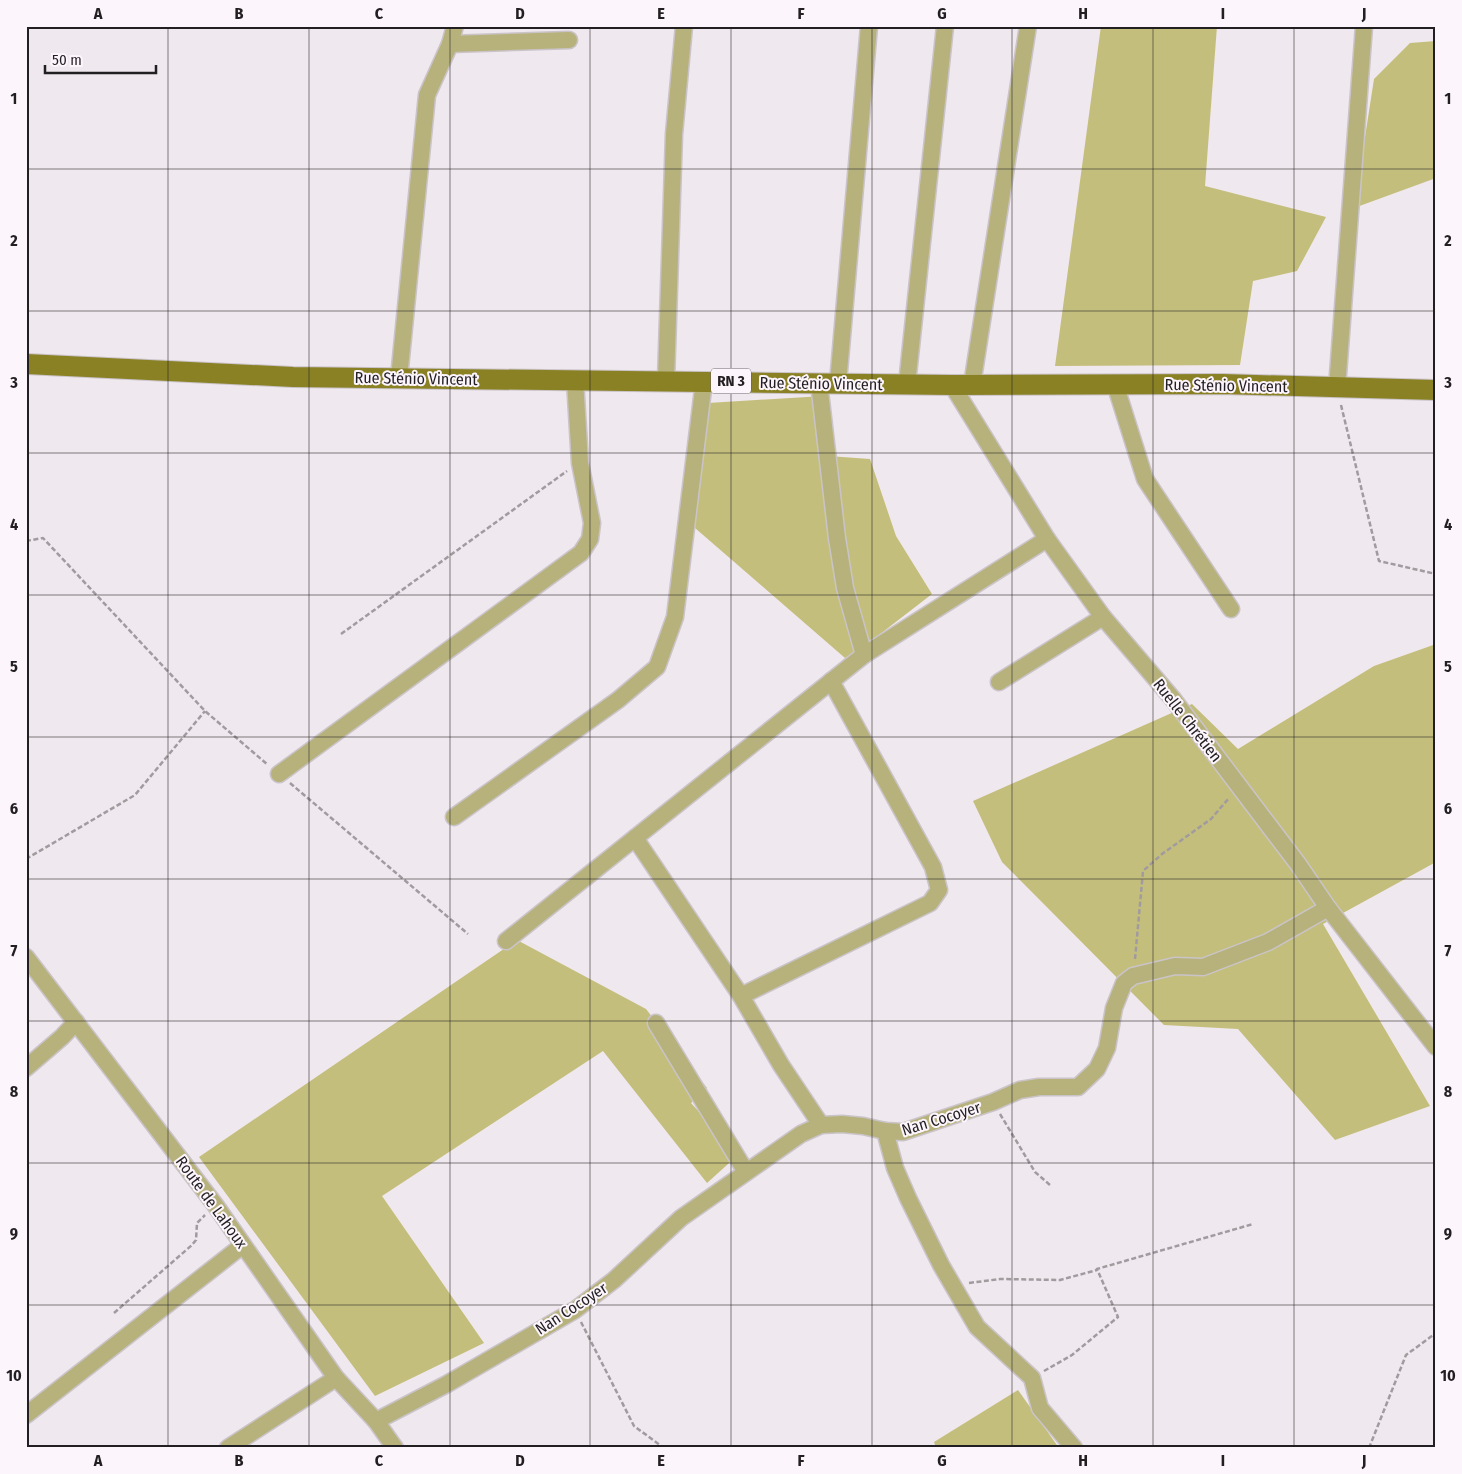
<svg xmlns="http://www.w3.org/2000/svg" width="1462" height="1474" viewBox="0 0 1462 1474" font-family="'Fira Sans Condensed',sans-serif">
<rect width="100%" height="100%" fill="#efe8ee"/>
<!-- green -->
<g fill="#c4be7c">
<polygon points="1101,26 1217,26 1205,186 1326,217 1297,271 1253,281 1240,365 1055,366"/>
<polygon points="1436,41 1436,178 1354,208 1374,79 1410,43"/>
<polygon points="823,396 828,456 870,459 896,536 932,594 866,645 845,658 695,528 708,403"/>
<polygon points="1436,644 1436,862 1323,924 1430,1106 1335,1140 1238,1029 1164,1025 1002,862 973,801 1192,704 1238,749 1374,666"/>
<polygon points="517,940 646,1009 707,1088 691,1103 738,1155 707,1183 603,1051 382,1196 484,1343 375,1396 199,1157"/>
<polygon points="1018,1390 1059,1448 936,1448 934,1442"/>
</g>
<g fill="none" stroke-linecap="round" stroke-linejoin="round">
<!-- minor casing -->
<g stroke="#cac4c9" stroke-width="19">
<g id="minor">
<polyline points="450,44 569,40"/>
<polyline points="399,378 427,95 450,44 455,26"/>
<polyline points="666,380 674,134 684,26"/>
<polyline points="838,383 869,26"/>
<polyline points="907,384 945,26"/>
<polyline points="1115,384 1145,479 1231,609"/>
<polyline points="952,385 1047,539 1103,617 1173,699 1298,864 1328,908 1436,1047"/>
<polyline points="972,385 1028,26"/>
<polyline points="1337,388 1364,26"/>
<polyline points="864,655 1047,539"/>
<polyline points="999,682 1103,617"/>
<polyline points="279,774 581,553 590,539 592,523 580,463 575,380"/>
<polyline points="454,817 618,700 657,667 675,617 704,381"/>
<polyline points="635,838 741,996 781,1065 821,1125"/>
<polyline points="506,941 864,655 845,588 837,538 819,383"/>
<polyline points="26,957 216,1206 336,1378 376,1421 395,1448"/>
<polyline points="741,996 930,903 939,890 933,867 831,681"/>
<polyline points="656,1023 746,1172"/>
<polyline points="26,1068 62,1037 76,1022"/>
<polyline points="885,1131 895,1168 908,1198 941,1265 977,1327 1032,1378 1040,1408 1074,1448"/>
<polyline points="26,1415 243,1245"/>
<polyline points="376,1421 447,1384 575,1310 614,1280 681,1218 801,1134 821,1125 842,1124 863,1126 885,1131 903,1132 993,1102 1020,1090 1039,1087 1078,1087 1097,1069 1107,1048 1114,1008 1124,983 1133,976 1175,966 1203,967 1268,942 1328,908"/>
<polyline points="228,1448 336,1378"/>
</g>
</g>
<!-- major casing -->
<g stroke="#cac4c9" stroke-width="22">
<polyline id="major" points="26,364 293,377 952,385 1222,384 1436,390"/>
</g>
<!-- path -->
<g stroke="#a19ba0" stroke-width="2.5" stroke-dasharray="5 2.5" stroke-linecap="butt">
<polyline points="1341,405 1379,561 1436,574"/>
<polyline points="26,541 43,538 205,711 268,765"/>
<polyline points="341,634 567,471"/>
<polyline points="290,783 468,934"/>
<polyline points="26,859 135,795 205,711"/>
<polyline points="1135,959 1143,871 1162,854 1211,819 1229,798"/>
<polyline points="1000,1114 1035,1172 1050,1185"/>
<polyline points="969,1283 1000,1279 1060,1280 1097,1270"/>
<polyline points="114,1313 192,1245 196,1240 197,1223 205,1215"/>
<polyline points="581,1322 634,1426 664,1448"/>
<polyline points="1044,1371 1072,1355 1118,1317 1097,1269 1253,1224"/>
<polyline points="1369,1448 1406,1355 1436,1333"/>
</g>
<!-- minor -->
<use href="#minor" stroke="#b7b27c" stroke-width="16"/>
<!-- major -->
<use href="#major" stroke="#8a8125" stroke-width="20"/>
</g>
<!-- grid -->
<path fill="none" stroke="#221f22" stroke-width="1" stroke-opacity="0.55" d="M168 26V1448M309 26V1448M450 26V1448M590 26V1448M731 26V1448M872 26V1448M1012 26V1448M1153 26V1448M1294 26V1448M26 169H1436M26 311H1436M26 453H1436M26 595H1436M26 737H1436M26 879H1436M26 1021H1436M26 1163H1436M26 1305H1436"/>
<g text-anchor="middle" stroke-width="4" stroke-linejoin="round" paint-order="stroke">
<!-- shield labels -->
<rect fill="#fcf5fb" stroke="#635f63" stroke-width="1" x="711" y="368.5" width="40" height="25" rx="4"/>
<g font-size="15" font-weight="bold" fill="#221f22">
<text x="731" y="386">RN 3</text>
</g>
<!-- street labels -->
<g font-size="16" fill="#221f22" stroke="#fcf5fb">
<text transform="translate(416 378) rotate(1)" y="6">Rue Sténio Vincent</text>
<text transform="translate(821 383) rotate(1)" y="6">Rue Sténio Vincent</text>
<text transform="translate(1226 385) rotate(1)" y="6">Rue Sténio Vincent</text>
<text transform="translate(1188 720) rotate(52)" y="6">Ruelle Chrétien</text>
<text transform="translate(941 1118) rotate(-17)" y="6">Nan Cocoyer</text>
<text transform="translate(212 1202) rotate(54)" y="6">Route de Lahoux</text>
<text transform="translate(571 1308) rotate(-33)" y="6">Nan Cocoyer</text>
</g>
</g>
<!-- border -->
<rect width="1462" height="1474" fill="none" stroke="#fcf5fb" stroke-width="55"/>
<!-- scale -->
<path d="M45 65v8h111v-8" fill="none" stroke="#221f22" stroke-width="2.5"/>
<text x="52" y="65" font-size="15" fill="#221f22" stroke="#fcf5fb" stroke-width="4" paint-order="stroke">50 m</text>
<rect x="28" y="28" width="1406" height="1418" fill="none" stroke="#221f22" stroke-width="2"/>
<g font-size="16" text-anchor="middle" font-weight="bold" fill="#221f22">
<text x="98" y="19">A</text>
<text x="239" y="19">B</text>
<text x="379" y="19">C</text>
<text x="520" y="19">D</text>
<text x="661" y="19">E</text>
<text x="801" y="19">F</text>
<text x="942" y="19">G</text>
<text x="1083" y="19">H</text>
<text x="1223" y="19">I</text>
<text x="1364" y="19">J</text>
<text x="14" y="104">1</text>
<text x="1448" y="104">1</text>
<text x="14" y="246">2</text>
<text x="1448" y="246">2</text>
<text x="14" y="388">3</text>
<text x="1448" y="388">3</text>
<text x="14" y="530">4</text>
<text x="1448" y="530">4</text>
<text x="14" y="672">5</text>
<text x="1448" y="672">5</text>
<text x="14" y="814">6</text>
<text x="1448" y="814">6</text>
<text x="14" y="956">7</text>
<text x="1448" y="956">7</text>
<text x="14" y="1097">8</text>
<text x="1448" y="1097">8</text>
<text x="14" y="1239">9</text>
<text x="1448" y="1239">9</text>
<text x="14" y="1381">10</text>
<text x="1448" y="1381">10</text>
<text x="98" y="1466">A</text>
<text x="239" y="1466">B</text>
<text x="379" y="1466">C</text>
<text x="520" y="1466">D</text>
<text x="661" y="1466">E</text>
<text x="801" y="1466">F</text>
<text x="942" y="1466">G</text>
<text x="1083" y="1466">H</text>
<text x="1223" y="1466">I</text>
<text x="1364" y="1466">J</text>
</g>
</svg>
